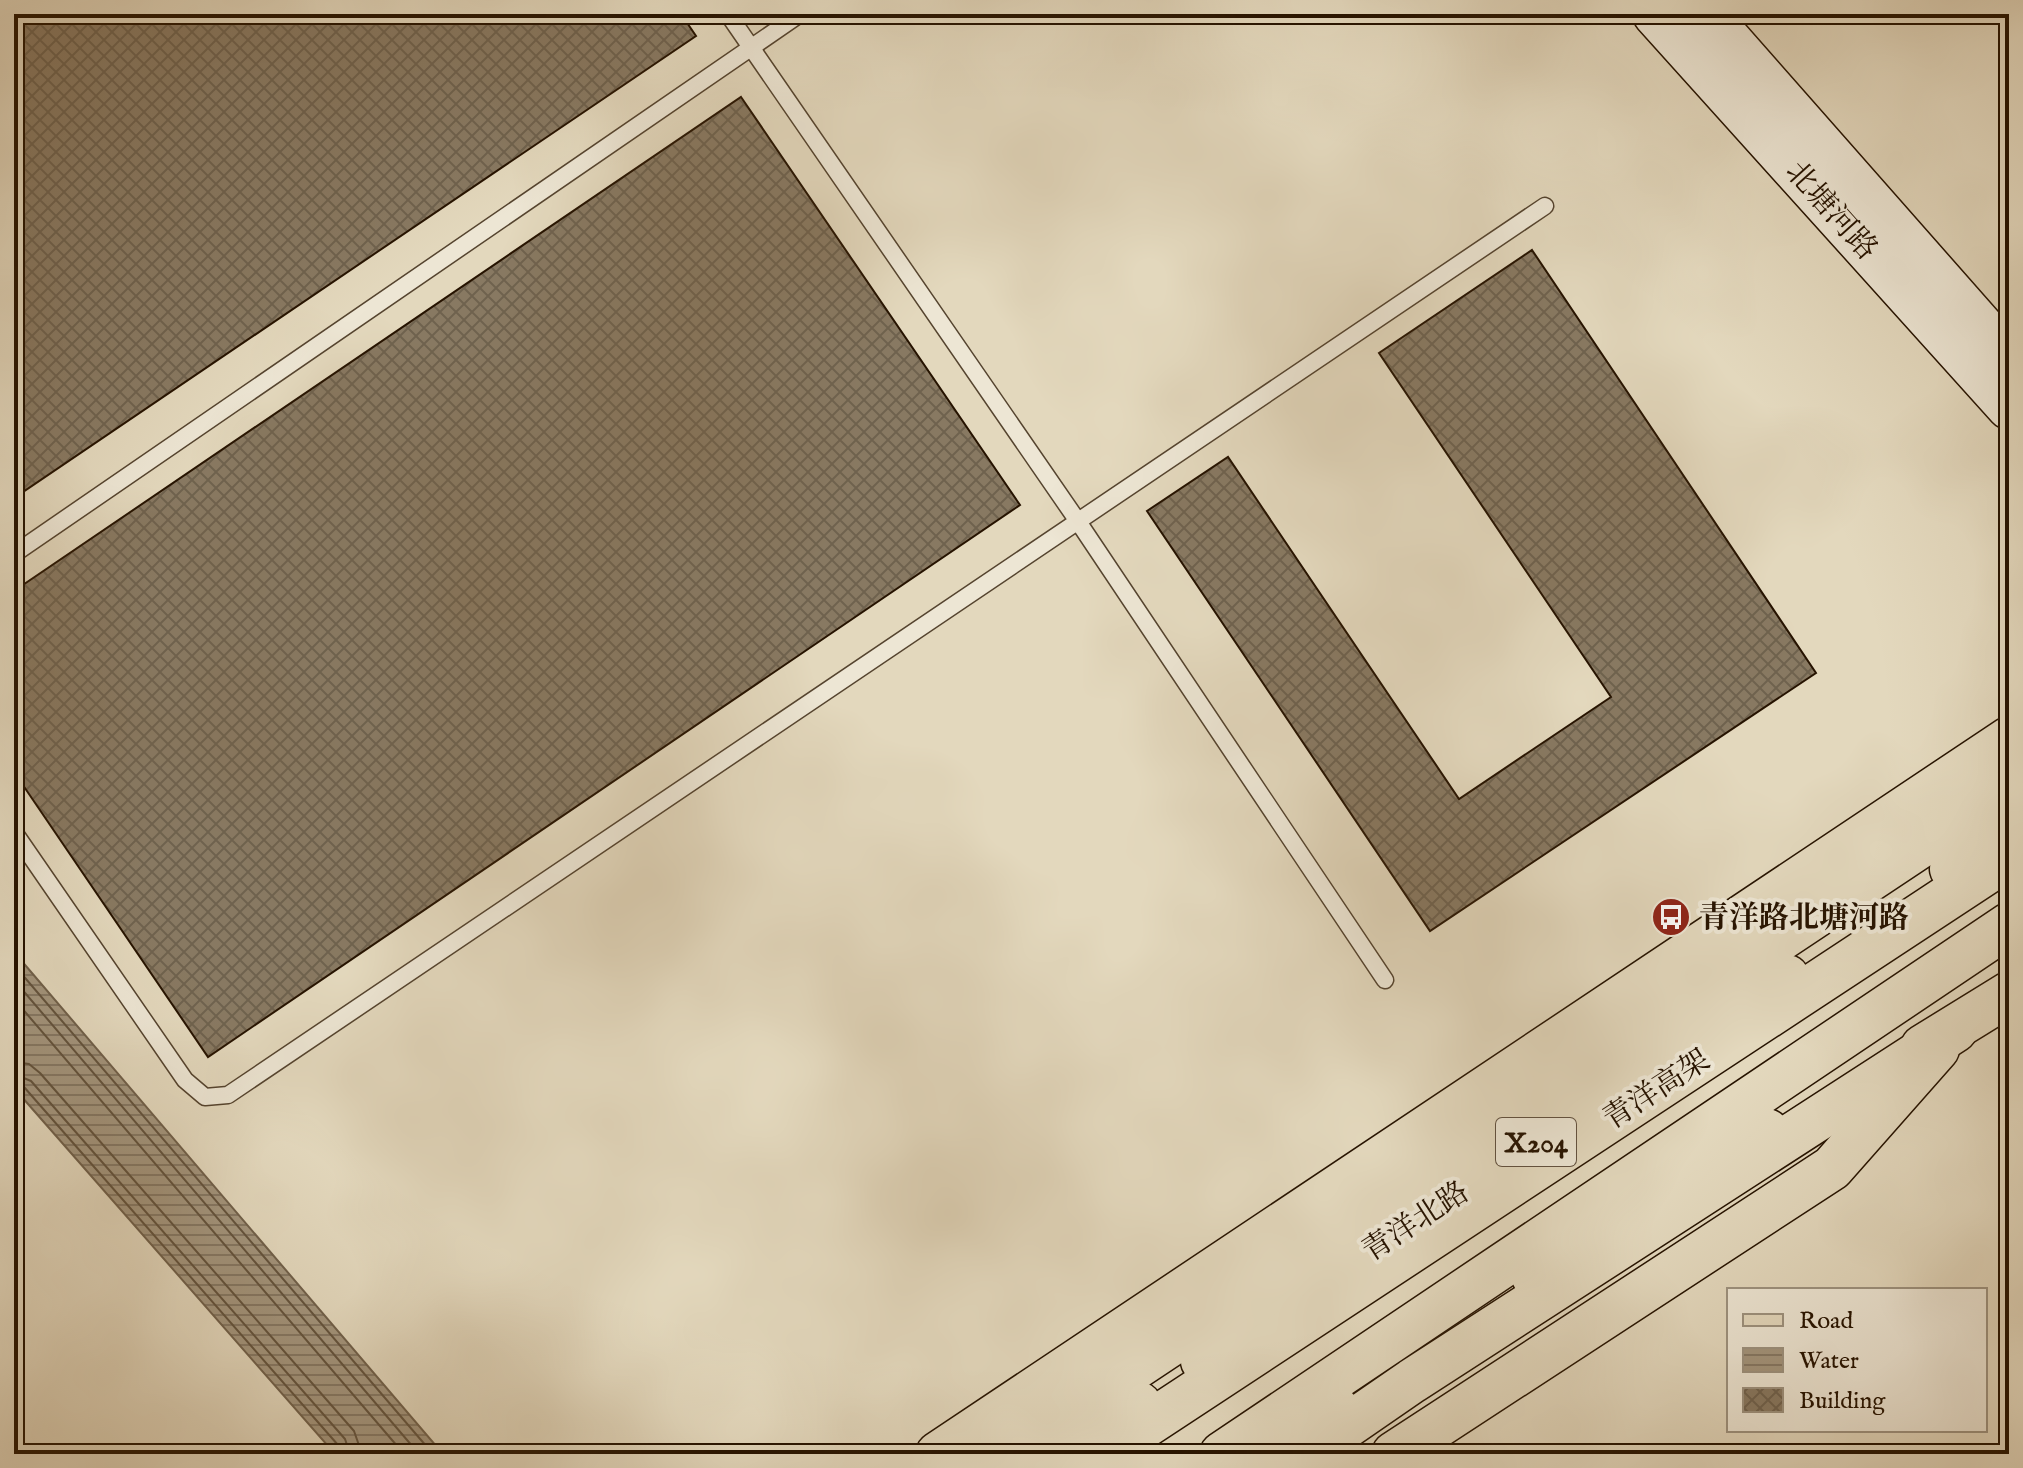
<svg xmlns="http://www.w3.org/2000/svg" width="2023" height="1468" viewBox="0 0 2023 1468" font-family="'IM FELL English','Noto Serif SC',serif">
<defs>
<pattern id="water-rules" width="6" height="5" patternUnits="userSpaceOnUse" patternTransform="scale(2)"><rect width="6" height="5" fill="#a3957d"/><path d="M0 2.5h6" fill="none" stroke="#857864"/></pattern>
<pattern id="building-cross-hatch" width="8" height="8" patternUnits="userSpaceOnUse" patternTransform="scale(2)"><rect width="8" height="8" fill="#887962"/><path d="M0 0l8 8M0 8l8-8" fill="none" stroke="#6f624e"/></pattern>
</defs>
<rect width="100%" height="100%" fill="#e3d8bd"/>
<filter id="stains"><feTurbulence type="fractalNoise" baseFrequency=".0025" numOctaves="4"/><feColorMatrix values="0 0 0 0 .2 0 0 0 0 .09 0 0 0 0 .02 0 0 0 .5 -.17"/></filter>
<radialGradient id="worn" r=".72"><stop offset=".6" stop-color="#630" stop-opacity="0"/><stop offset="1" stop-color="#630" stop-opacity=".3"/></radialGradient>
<!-- water -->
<polygon fill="url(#water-rules)" stroke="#71614b" stroke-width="2" points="14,952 443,1454 335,1454 14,1088"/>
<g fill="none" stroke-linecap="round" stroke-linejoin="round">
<!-- shore -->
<g stroke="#64543e" stroke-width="2">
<polyline points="14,965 433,1454"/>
<polyline points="14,980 419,1454"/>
<polyline points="14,999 404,1454"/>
<polyline points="14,1062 29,1064 40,1073 354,1431 362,1454"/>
<polyline points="14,1074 31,1081 345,1439 350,1454"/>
<polyline points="14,1084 24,1087 338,1445 340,1454"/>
</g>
</g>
<!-- building -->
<g fill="url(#building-cross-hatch)" stroke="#261300" stroke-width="2">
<polygon points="14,14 681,14 696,36 14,498"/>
<polygon points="741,97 1020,505 208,1057 14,772 14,591"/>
<polygon points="1532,250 1816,673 1430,931 1147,511 1228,457 1459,799 1611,697 1379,353"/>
</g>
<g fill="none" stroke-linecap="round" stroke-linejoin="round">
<!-- lane casing -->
<g stroke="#55442f" stroke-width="19">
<g id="lane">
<polyline points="728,14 1077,520 1385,980"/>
<polyline points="14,554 800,14"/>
<polyline points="14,832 185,1080 205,1097 228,1095 1545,206"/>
</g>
</g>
<!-- secondary casing -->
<g stroke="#261300" stroke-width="47">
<g id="secondary">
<polyline points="1655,14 2009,407"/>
<polyline points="1706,14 2009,358"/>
</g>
</g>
<!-- primary casing -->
<g stroke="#261300" stroke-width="47">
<g id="primary">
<polyline points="1952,869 2009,830"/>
<polyline points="1923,1047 2009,994"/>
<polyline points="1534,1277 1691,1172 1767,1131"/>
<polyline points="1203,1361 1787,977"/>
<polyline points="938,1454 2009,739"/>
<polyline points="1062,1454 1139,1404"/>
<polyline points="1270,1454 1337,1409"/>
<polyline points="1394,1454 1832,1168 1937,1049"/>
</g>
</g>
<!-- highway casing -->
<g stroke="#261300" stroke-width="47">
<g id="highway">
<polyline points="1005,1454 1974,810 2009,791"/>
<polyline points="1102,1454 2009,857"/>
<polyline points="1222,1454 2009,925"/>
<polyline points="1306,1454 1412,1381 1955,1030"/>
</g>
</g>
<!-- lane -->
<use href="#lane" stroke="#ede6d4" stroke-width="16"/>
<!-- secondary -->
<use href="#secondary" stroke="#ede6d4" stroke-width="44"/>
<!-- primary -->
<use href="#primary" stroke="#e3d8bd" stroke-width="44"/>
<!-- highway -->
<use href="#highway" stroke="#e3d8bd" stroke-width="44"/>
</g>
<!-- icons -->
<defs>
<g id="bus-disc" transform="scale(2)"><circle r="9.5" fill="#8f2418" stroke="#ede6d4"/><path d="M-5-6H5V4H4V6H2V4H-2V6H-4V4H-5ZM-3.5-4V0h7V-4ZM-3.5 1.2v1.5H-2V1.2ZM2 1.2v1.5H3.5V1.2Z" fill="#fff"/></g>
</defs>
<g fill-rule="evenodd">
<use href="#bus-disc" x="1671" y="917"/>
</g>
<g text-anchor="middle" stroke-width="8" stroke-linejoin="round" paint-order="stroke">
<!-- shield labels -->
<rect fill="#ede6d4" stroke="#625240" stroke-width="2" x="1496" y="1118" width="80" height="48" rx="6"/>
<g font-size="28" font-weight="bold" fill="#261300">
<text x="1536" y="1152">X204</text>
</g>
<!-- street labels -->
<g font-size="30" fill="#261300" stroke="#ede6d4">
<text transform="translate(1832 210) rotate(48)" y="10">北塘河路</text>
<text transform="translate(1656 1089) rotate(-33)" y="10">青洋高架</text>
<text transform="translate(1415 1221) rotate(-33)" y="10">青洋北路</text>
</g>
<!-- poi labels -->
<g font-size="30" font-weight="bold" fill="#261300" stroke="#ede6d4" text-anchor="start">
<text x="1699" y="927">青洋路北塘河路</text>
</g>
</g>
<!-- margin -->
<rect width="2023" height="1468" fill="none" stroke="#e3d8bd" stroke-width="48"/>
<rect x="16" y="16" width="1991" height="1436" fill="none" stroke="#261300" stroke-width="4"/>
<rect x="24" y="24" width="1975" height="1420" fill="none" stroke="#261300" stroke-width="2"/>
<!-- legend -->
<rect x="1727" y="1288" width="260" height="144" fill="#ede6d4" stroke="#9d927f" stroke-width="2"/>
<rect x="1743" y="1314" width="40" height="12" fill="#e3d8bd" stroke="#9d927f" stroke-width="2"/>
<text x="1799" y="1328" font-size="24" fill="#261300">Road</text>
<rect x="1743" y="1348" width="40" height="24" fill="url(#water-rules)" stroke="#9d927f" stroke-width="2"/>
<text x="1799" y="1368" font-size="24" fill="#261300">Water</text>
<rect x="1743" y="1388" width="40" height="24" fill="url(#building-cross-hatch)" stroke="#9d927f" stroke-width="2"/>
<text x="1799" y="1408" font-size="24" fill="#261300">Building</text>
<rect width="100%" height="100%" filter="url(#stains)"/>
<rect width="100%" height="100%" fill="url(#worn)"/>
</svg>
